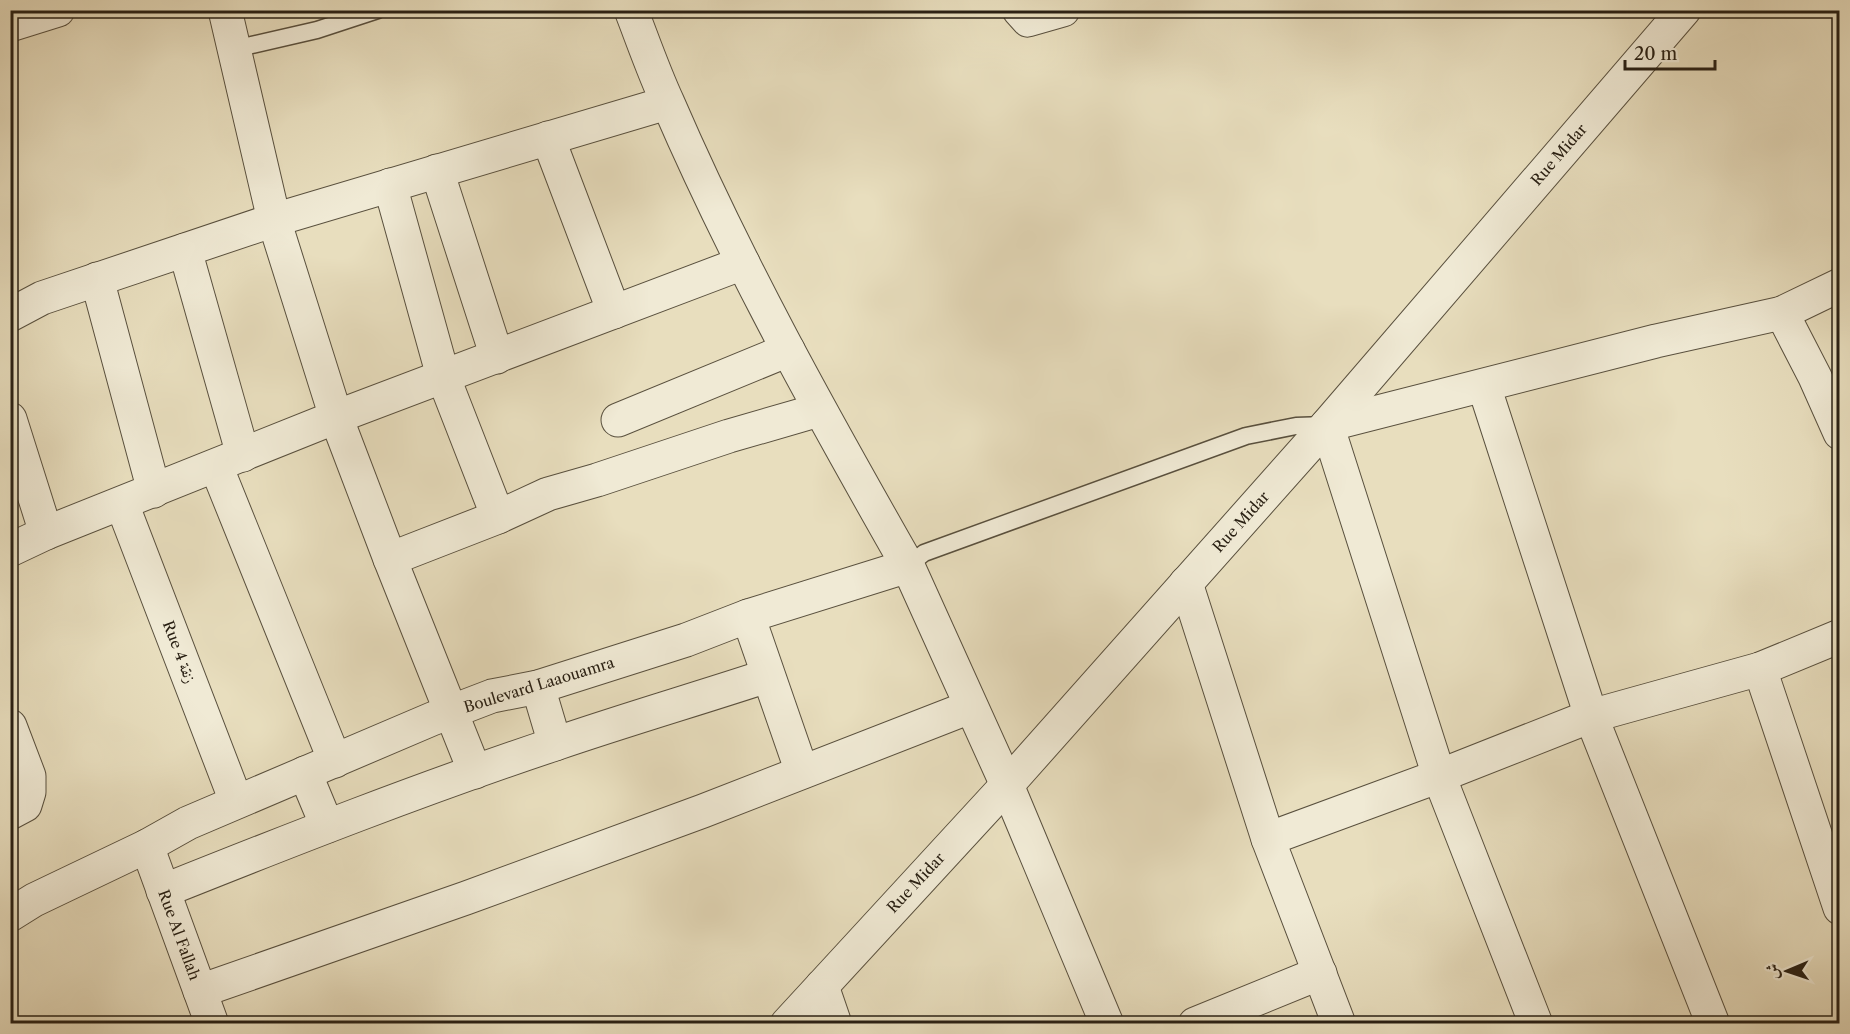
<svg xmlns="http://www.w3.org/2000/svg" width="1850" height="1034" viewBox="0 0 1850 1034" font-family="'Libre Caslon Text',Amiri,serif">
<rect width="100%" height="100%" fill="#e8debe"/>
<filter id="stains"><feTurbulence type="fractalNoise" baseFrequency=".00333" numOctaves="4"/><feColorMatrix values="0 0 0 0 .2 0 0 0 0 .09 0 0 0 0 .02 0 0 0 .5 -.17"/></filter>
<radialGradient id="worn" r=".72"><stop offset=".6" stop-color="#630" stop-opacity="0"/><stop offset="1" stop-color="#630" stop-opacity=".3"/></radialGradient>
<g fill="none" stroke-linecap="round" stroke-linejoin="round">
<!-- service casing -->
<g stroke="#59503e" stroke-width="19">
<g id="service">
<polyline points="234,49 317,30 378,10"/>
<polyline points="908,566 924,553 1246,436 1296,426 1326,425"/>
</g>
</g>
<!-- minor casing -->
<g stroke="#59503e" stroke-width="35">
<g id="minor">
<polyline points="225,10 274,220 336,417 390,559 475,772"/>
<path d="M631 10C643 41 654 73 668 103 737 263 822 415 908 566"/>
<polyline points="1019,10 1028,20 1063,10"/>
<polyline points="10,25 58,10"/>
<polyline points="548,138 614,312"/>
<polyline points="437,171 497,357"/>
<polyline points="390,185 443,376 498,517"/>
<polyline points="185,250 243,455"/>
<polyline points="97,279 154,491"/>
<polyline points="1782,313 1815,377 1840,433"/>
<polyline points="10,315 42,298 274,220 667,103"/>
<polyline points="1484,386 1591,716 1713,1024"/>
<polyline points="10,419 46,533"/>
<polyline points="618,420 788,350"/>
<polyline points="216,466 335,761"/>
<polyline points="122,504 236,801"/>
<polyline points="10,550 46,533 336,417 743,263"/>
<polyline points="390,559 498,517 548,494 597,480 729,436 819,410"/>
<polyline points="1186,583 1268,839 1339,1024"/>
<polyline points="748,616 802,772"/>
<polyline points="1760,669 1840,908"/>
<polyline points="538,687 555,744"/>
<polyline points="10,726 29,776 29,792 25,805 10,813"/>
<polyline points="305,773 327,826"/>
<polyline points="1268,839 1439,776 1591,716 1760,669 1840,636"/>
<polyline points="147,846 212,1024"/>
<path d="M163 891C293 839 423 788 555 744 625 720 697 699 767 676"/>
<polyline points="10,915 34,900 147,846 188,823 432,719 492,696 538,687 686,640 748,616 908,566 1007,785 1107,1024"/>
<polyline points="822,986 835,1024"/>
<polyline points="200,991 466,898 703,811 970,707"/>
<polyline points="787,1024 1007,785 1327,425 1684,10"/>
<polyline points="1195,1024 1320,973"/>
<polyline points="1536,1024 1439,776 1327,425 1656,341 1782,313 1840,285"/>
</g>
</g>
<!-- service -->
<use href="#service" stroke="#f0ead5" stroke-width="16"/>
<!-- minor -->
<use href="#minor" stroke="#f0ead5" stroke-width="33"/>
</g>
<g text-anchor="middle" stroke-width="5" stroke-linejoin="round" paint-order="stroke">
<!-- street labels -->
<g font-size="15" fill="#292014" stroke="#f0ead5">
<text transform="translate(1559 155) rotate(-49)" y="5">Rue Midar</text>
<text transform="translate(1241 522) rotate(-48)" y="5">Rue Midar</text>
<text transform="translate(179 652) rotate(69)" y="5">Rue 4 زنقة</text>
<text transform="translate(539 685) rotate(-17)" y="5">Boulevard Laaouamra</text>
<text transform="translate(916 883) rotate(-47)" y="5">Rue Midar</text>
<text transform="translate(179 935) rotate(70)" y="5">Rue Al Fallah</text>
</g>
</g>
<!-- margin -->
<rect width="1850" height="1034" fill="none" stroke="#e8debe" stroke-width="36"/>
<rect x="12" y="12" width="1826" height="1010" fill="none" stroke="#292014" stroke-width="3"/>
<rect x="18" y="18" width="1814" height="998" fill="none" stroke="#292014" stroke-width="1.5"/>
<!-- north arrow -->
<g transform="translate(1787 971) rotate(268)" stroke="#f0ead5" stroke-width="4.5" paint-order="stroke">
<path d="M0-4.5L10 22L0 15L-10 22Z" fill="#292014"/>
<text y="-9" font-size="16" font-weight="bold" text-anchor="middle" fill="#292014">ش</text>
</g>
<!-- scale -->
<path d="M1625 60v9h90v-9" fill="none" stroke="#292014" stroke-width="3"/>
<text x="1634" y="60" font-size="18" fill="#292014" stroke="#f0ead5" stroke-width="4.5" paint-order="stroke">20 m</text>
<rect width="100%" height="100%" filter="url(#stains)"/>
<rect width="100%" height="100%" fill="url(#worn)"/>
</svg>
